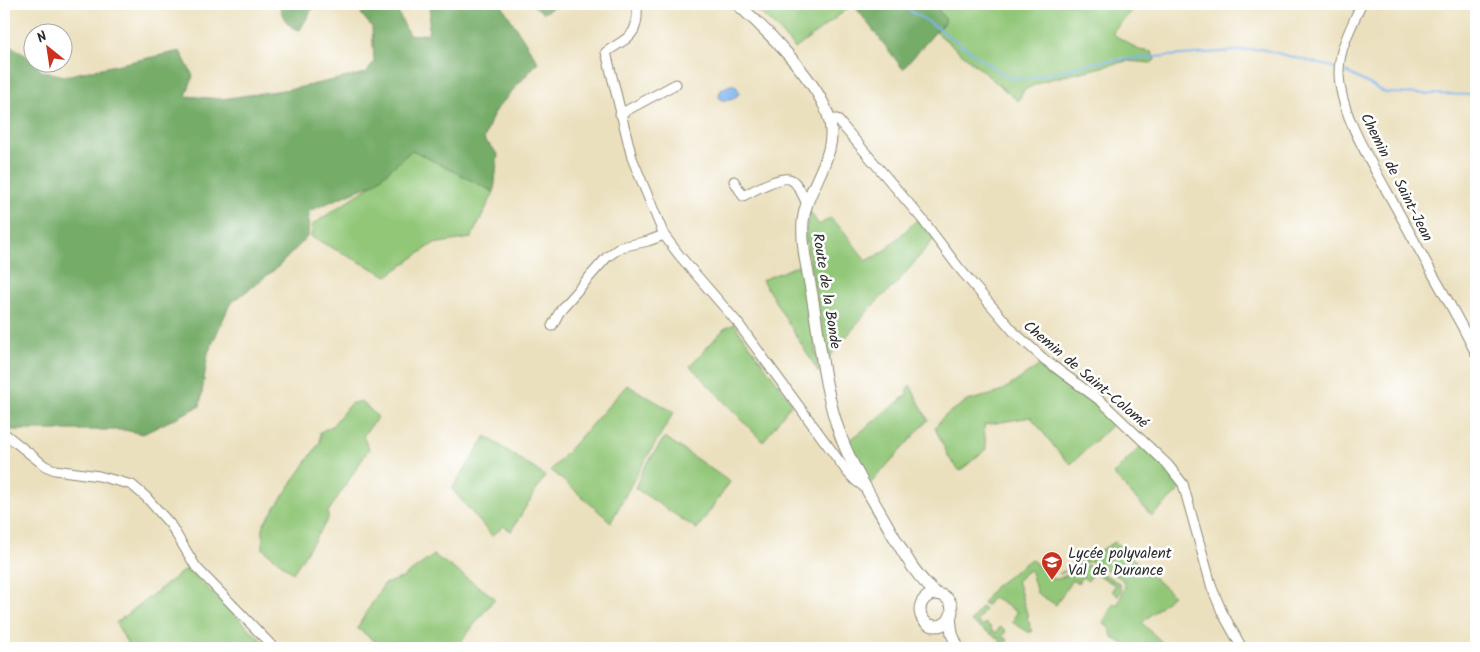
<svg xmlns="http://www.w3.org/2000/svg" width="1480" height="652" viewBox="0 0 1480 652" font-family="Kalam,sans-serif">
<rect width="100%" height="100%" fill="#fff"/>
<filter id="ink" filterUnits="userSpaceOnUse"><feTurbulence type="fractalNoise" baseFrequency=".02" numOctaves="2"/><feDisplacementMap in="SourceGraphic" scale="10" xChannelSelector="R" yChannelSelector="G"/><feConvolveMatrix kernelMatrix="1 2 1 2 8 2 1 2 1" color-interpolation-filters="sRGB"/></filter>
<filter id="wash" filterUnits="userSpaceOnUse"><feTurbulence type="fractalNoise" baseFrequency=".0096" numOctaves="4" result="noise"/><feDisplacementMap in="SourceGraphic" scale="20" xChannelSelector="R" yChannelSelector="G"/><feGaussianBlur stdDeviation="1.12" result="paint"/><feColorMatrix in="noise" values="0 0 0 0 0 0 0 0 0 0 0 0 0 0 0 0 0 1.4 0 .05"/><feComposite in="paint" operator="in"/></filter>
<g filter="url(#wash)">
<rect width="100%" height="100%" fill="#ebe0be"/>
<!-- green -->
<g fill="#92c778" stroke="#5e7952">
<polygon points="750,4 854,4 795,49 776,27"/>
<polygon points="934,4 1139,4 1114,30 1113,34 1139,50 1152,52 1155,60 1151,63 1127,61 1043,81 1024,90 1018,101 936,32 946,20"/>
<polygon points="412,150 494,192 471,238 433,244 387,276 311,237 312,225 375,183"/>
<polygon points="809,210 819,225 830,218 843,230 866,261 883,252 918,219 934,239 896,284 872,306 827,360 805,236"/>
<polygon points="802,264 819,373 762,280"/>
<polygon points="734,324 792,403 763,442 690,366 724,329"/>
<polygon points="1043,363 1089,396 1116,421 1071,464 1059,453 1031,417 984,425 986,449 960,471 949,458 935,428 943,417 967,401 997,393 1011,385"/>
<polygon points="627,385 674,412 637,474 611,522 551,470"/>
<polygon points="910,385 928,420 870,484 855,457 849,441 908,394 906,390"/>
<polygon points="361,401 378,417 363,436 369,449 328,512 328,519 293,573 263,549 263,525 320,442 320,432 332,426 350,404"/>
<polygon points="486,436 545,476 511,531 504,526 492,536 452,489"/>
<polygon points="665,437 730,482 697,529 635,488 643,469"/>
<polygon points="1142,445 1174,476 1181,489 1152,516 1113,474"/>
<polygon points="1115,542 1173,595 1142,623 1168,648 1127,648 1128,646 1113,638 1109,628 1103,623 1113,604 1118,604 1125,587 1122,579 1094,562 1089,561 1059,574"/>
<polygon points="434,555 495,598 456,648 384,648 357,628 384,584 402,578"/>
<polygon points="1031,559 1053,579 1058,579 1088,565 1119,583 1121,591 1118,596 1112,591 1115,585 1093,572 1088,581 1082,577 1078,583 1072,580 1056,605 1037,593 1031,572 1029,570 1017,580 1028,617 1027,619 1029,621 1030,625 1029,626 1032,631 1030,633 1012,622 1017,612 993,597 987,605 983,603 994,587"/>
<polygon points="187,568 269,648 130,648 116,623"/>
<polygon points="981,607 985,609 977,622 983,626 985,623 991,627 990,629 996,633 1000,627 1006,631 1002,637 1008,640 1003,648 997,648 1001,640 971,622"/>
</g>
<!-- forest -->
<g fill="#75ac68" stroke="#506c4a">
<path d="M280 4H315L300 30C287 27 281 16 280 4Z"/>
<polygon points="369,4 394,4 409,35 428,34 431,4 501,4 538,62 494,112 484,139 498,154 494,192 412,150 375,183 309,211 308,236 278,267 230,304 208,353 200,406 143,434 124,430 4,430 4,47 12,47 22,52 42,71 65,76 180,51 193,76 186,96 221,99 297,88 366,73 374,62 372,27 361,14"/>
<polygon points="532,4 549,4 552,8 543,13"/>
<polygon points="853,4 934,4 946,20 903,69"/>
</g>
<!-- water -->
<polygon fill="#82b6f0" stroke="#56708e" points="731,85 735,85 740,93 733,99 725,101 720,99 719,94 722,89"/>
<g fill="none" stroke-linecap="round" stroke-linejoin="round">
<!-- stream -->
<g stroke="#82b6f0" stroke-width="2">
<polyline points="898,4 929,22 1008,78 1024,79"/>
<polyline points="1346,72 1386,93 1476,95"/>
<polyline points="1028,79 1102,61 1261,49 1336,68"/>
</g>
</g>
</g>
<g filter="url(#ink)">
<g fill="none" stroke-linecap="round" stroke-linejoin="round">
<!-- minor casing -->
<g stroke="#8b8674" stroke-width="11">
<g id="minor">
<path d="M637 4C639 36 630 36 606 52L632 158 664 235 679 255 737 322 848 473 856 481 863 486"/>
<path d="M1361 4C1352 27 1339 47 1339 72 1339 110 1367 155 1385 188 1402 218 1418 248 1435 278 1449 303 1464 328 1476 354"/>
<polyline points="620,114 676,84"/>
<polyline points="830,120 837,119 922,219 959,268 1014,332 1045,360 1102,402 1168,465 1183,484 1212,588 1222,612 1242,648"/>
<path d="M734 181 743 196C753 191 782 174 792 180 799 185 803 196 807 204"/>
<polyline points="552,326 561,309 607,257 621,247 648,241 664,235"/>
<polyline points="4,433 45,466 55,470 99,476 132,485 146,497 170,524 196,567 274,648"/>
</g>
</g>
<!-- major casing -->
<g stroke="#8b8674" stroke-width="13">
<g id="major">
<path d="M737 4C765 28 819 82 829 118 840 156 806 186 803 222 801 248 809 275 813 301 820 345 825 395 841 437 853 469 872 498 889 528 903 552 915 576 937 594"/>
<circle cx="936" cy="610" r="16"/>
<polyline points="950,617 952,634 958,648"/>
</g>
</g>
<!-- minor -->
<use href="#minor" stroke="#fff" stroke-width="9"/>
<!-- major -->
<use href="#major" stroke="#fff" stroke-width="11"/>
</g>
</g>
<!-- icons -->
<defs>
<g id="school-pin" transform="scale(1.125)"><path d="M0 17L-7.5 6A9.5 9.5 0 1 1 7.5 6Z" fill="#c8321e" stroke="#fff"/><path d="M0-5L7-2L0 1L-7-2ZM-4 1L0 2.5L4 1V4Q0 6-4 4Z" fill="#fff"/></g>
</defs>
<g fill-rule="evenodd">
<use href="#school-pin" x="1052" y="562"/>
</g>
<g text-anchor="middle" stroke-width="5" stroke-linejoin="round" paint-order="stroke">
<!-- street labels -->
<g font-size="15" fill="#2b2b2b" stroke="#fff">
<text transform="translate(1397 177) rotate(63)" y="5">Chemin de Saint-Jean</text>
<text transform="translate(827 291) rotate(81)" y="5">Route de la Bonde</text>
<text transform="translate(1086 374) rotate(40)" y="5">Chemin de Saint-Colomé</text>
</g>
<!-- poi labels -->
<g font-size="15" fill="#2b2b2b" stroke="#fff" text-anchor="start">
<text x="1068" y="558">Lycée polyvalent<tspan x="1068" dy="17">Val de Durance</tspan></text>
</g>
</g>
<!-- margin -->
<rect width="1480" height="652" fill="none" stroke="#fff" stroke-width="20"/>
<!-- north arrow -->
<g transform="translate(48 48) rotate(330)"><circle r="24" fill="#ffffff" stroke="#aaaaaa"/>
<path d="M0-4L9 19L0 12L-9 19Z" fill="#c8321e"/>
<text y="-8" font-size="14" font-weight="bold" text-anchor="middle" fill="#2b2b2b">N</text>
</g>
</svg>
